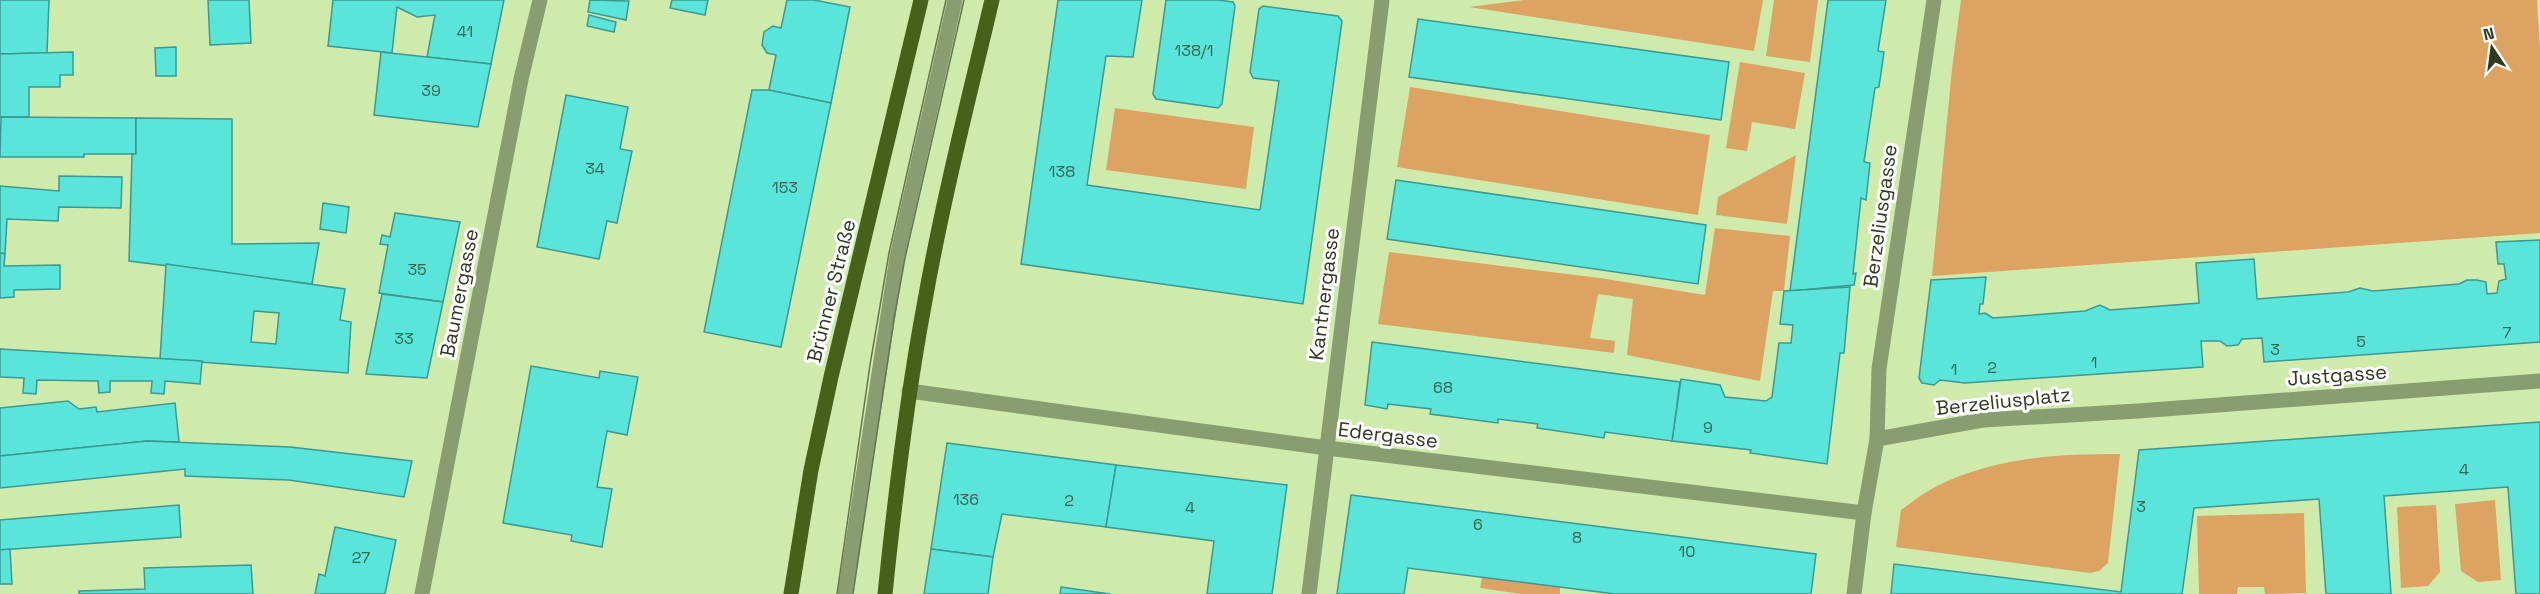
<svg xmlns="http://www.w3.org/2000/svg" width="2540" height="594" viewBox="0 0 2540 594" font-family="'Space Grotesk',sans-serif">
<rect width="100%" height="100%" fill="#ceebac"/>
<!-- green -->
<g fill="#dda362">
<polygon points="1524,0 1763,0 1754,51 1469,7"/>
<polygon points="1774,0 1818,0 1810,62 1766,56"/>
<polygon points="1961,0 2537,0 2540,47 2540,233 1932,276 1952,69"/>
<polygon points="1740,62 1805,73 1795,129 1752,122 1747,151 1726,148"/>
<polygon points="1410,87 1710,135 1698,215 1397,167"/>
<polygon points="1115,108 1254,127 1246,189 1106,170"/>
<polygon points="1796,155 1787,224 1716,215 1718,197"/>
<polygon points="1715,228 1790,236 1784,291 1773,291 1760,381 1627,355 1633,299 1598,294 1590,338 1615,341 1614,353 1378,324 1389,252 1600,278 1705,295"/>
<path d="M2120 454 2108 563 2099 571 2090 573 1896 547 1901 510C1912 502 1924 493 1935 487 1993 457 2057 454 2120 454Z"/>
<polygon points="2495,500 2501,580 2478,582 2461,571 2455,504"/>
<polygon points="2436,505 2440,572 2428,586 2401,588 2397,507"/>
<polygon points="2304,513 2306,593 2265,594 2264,587 2238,587 2237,594 2199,594 2197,516"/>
<polygon points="1482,577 1560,587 1560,594 1521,594 1480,588"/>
</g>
<!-- building -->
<g fill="#5ae5db" stroke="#3b9992" stroke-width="1.5" fill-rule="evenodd">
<polygon points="0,0 49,0 47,53 0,54"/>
<polygon points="208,0 249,0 251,43 210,45"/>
<polygon points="333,0 504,0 491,64 427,57 435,15 417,17 397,7 392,53 328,46"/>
<polygon points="590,0 629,1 626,20 588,12"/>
<polygon points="672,0 708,0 705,15 670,8"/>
<polygon points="787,0 814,0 850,7 831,103 769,90 776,55 767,53 762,45 764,32 773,26 781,28"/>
<polygon points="1058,0 1142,0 1133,57 1106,56 1087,185 1260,210 1279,81 1253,78 1250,72 1259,9 1263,6 1338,16 1342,21 1303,304 1021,264"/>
<polygon points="1166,0 1218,0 1233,2 1235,6 1222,104 1218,108 1156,99 1153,94"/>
<polygon points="1828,0 1886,0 1878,51 1884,52 1879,87 1875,88 1864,162 1870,163 1866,200 1861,198 1853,274 1856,273 1854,285 1790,291"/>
<polygon points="589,15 616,22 614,32 587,26"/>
<polygon points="1418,19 1729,62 1721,120 1409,77"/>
<polygon points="176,47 176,76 156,76 155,48"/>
<polygon points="73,52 73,75 60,75 60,87 29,87 29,117 0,117 0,54"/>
<polygon points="381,52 491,64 478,127 374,115"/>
<polygon points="752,90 769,90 831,103 781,347 704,332"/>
<polygon points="566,95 628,107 620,149 632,151 617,223 607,221 599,259 537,247"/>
<polygon points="1,117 136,118 136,154 84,154 84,157 0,157"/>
<polygon points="136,118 232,119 232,244 319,243 312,284 129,261 132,154 136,154"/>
<polygon points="59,176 122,177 121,208 59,207 58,221 7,219 5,254 0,253 0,186 59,191"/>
<polygon points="1396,180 1706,225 1698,284 1387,239"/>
<polygon points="323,203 349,207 346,233 320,229"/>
<polygon points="395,213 460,222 443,302 379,293 388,245 380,244 382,235 390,237"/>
<polygon points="2540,240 2540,342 2264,362 2262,338 2242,339 2238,345 2227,346 2220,341 2201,341 2203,367 1965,383 1940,380 1934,385 1922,383 1919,378 1931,280 1986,277 1983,304 1980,304 1979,314 1985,313 1993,318 2085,311 2100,305 2110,310 2199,303 2196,263 2254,259 2257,299 2348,292 2360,288 2373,291 2459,284 2467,280 2477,280 2486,282 2487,294 2497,293 2499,281 2506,279 2504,264 2498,264 2496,242"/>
<polygon points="0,253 5,254 4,266 60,265 60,289 14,290 14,297 0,298"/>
<path d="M166 264 345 289 340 320 351 322 348 373 160 359ZM254 311 279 313 276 344 251 342Z"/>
<polygon points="1850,287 1844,353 1840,353 1827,464 1750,453 1751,450 1672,441 1681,379 1720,385 1725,397 1766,401 1772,397 1779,343 1791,343 1793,325 1780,324 1784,291"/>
<polygon points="382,294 443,302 427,378 366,374"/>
<polygon points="1372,342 1680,382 1672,441 1605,432 1604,438 1537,428 1538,424 1498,419 1498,423 1430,414 1431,409 1388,404 1387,409 1365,405"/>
<polygon points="0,349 202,361 200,384 165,381 164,394 151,393 152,381 110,381 110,392 99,393 98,381 37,380 36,394 23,393 24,378 0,377"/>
<polygon points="531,366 599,378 600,371 638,377 627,435 607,431 597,487 612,489 602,547 571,541 572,535 503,523"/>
<polygon points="68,401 79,409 96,407 97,412 175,403 179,442 147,441 0,456 0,408"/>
<polygon points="2540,422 2540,594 2516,594 2508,487 2384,496 2391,594 2326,594 2319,499 2194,508 2182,594 1891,594 1894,564 2121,592 2139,450"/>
<polygon points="147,441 290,447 412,461 404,497 289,480 185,476 185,469 0,488 0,456"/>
<polygon points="947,443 1116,465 1106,527 1002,514 993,557 931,549"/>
<polygon points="1116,465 1287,485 1272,594 1207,594 1214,541 1106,527"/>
<polygon points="1351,495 1816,554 1811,594 1615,594 1408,568 1404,594 1337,594"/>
<polygon points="179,505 181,537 0,550 0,520"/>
<polygon points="335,527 396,540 385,594 315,594 319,574 325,576"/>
<polygon points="10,549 12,584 0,584 0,550"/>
<polygon points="931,549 993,557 988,594 924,594"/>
<polygon points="251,565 253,594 79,594 79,591 145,589 144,568"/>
<polygon points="1061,587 1110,594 1060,594"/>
</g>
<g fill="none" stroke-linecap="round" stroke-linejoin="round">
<!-- minor -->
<g stroke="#889d70" stroke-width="15">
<polyline points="909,391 1327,448 1864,513"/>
<polyline points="1877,439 1983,420 2138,411 2540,381"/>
<polyline points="422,594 521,79 540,0"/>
<polyline points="845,594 897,257 955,0"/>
<polyline points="1309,594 1382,0"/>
<polyline points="1854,594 1864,513 1877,439 1879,369 1934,0"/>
</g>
<!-- major -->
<g stroke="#46611a" stroke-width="15">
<polyline points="791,594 811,470 831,377 921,0"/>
<path d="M885 594C895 497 906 402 924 306 942 203 968 102 992 0"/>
</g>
<!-- tram -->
<g stroke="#64754f" stroke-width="1.5">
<polyline points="837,594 870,365 889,253 946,0"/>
<polyline points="853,594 894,319 905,258 964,0"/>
</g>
</g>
<g text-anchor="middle" stroke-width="6" stroke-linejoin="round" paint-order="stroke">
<!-- number labels -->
<g font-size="16" fill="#39644f">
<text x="465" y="37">41</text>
<text x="1194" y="56">138/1</text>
<text x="431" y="96">39</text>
<text x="595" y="174">34</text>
<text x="1062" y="177">138</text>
<text x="785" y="193">153</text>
<text x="417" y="275">35</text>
<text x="2507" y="338">7</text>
<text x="404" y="344">33</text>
<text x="2361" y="347">5</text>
<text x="2275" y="355">3</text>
<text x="2094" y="368">1</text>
<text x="1992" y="373">2</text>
<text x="1954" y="375">1</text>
<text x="1443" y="393">68</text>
<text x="1708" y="433">9</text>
<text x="2464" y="475">4</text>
<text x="966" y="505">136</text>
<text x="1069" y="506">2</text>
<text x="2141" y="512">3</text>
<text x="1190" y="513">4</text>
<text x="1478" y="530">6</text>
<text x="1577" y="543">8</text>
<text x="1687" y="557">10</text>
<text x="361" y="563">27</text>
</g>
<!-- street labels -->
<g font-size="20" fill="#2e3920" stroke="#fff">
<text transform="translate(1880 216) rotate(-82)" y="7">Berzeliusgasse</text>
<text transform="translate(831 291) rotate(-76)" y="7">Brünner Straße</text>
<text transform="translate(459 293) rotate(-79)" y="7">Baumergasse</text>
<text transform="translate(1324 294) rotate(-83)" y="7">Kantnergasse</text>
<text transform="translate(2337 375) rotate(-4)" y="7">Justgasse</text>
<text transform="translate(2003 401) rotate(-6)" y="7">Berzeliusplatz</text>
<text transform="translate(1388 435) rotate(7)" y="7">Edergasse</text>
</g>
</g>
<!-- north arrow -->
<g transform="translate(2492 48) rotate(347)" stroke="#ffffff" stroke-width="4.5" paint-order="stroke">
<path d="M0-4.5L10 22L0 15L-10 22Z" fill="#2e3920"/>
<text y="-9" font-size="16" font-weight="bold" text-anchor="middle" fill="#2e3920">N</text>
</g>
</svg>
